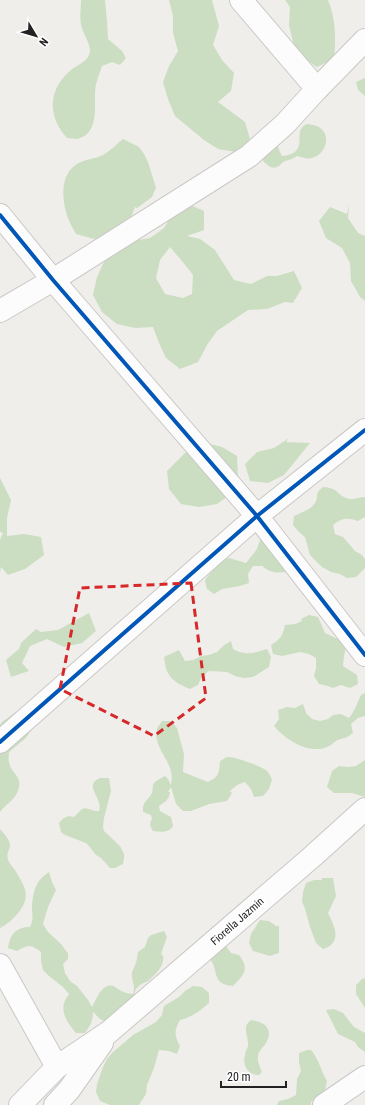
<svg xmlns="http://www.w3.org/2000/svg" width="365" height="1105" viewBox="0 0 365 1105" font-family="'Roboto Condensed',sans-serif">
<rect width="100%" height="100%" fill="#f0eeeb"/>
<!-- forest -->
<g fill="#cbdec1" fill-rule="evenodd">
<path d="M81 0H105L107 21 108 39 122 51 126 58 120 65 112 62 102 66C99 75 95 84 95 94 95 109 98 136 76 139 74 139 70 138 67 138 47 116 48 89 71 70 78 64 89 62 90 51 90 43 84 35 82 28 79 19 81 9 81 0Z"/>
<polygon points="169,0 212,0 219,26 213,45 222,60 234,73 231,91 218,102 245,122 250,139 236,152 218,149 204,140 175,116 168,99 163,82 169,66 178,51 173,33 173,16"/>
<path d="M285 0H328C336 19 336 40 334 59L317 67 302 57 293 42 289 25 290 7Z"/>
<polygon points="365,78 365,96 358,90 356,82"/>
<path d="M308 124C312 125 317 125 320 128 332 136 325 155 312 158 307 160 302 157 297 156 293 159 289 160 285 161 280 164 284 162 280 165 274 171 268 166 263 161V157L276 142C279 147 279 152 282 156 313 153 289 130 308 124Z"/>
<path d="M123 139 139 147 144 154 148 162 156 188 152 197 137 208 135 207 132 215 126 223 103 238 94 239 76 234C73 229 70 223 68 218 62 201 59 175 77 164 85 159 95 159 103 155 110 151 117 144 123 139Z"/>
<path d="M188 204 204 211V230L187 236 200 239 215 250 234 280 251 284 267 276H277L294 271 302 288 293 303 285 302 267 309 248 310 217 331 207 345 198 362 180 369 166 358 159 343 153 327 135 328 117 324 102 312 93 295 97 277 104 262 117 250 132 241 150 238 164 228 173 213ZM170 247 182 261 193 275 192 294 183 298 165 294 156 278 160 260Z"/>
<polygon points="349,205 348,218 358,233 365,236 365,301 360,297 351,281 350,263 342,248 326,238 319,221 330,207 347,214"/>
<polygon points="289,438 286,442 310,443 284,475 268,483 250,481 245,464 257,452 274,448"/>
<polygon points="206,443 222,447 237,456 238,477 231,494 217,504 199,507 181,504 169,489 167,471 190,448"/>
<polygon points="0,478 11,500 7,518 7,536 24,534 41,537 44,555 25,569 8,575 1,567 0,573 0,540 3,533 0,532"/>
<path d="M323 487C338 488 335 493 346 498 353 501 358 497 365 497V517L358 521C346 517 342 518 333 525L335 534 343 537 355 551 362 555 365 559V568L356 577 347 578 340 574 331 572 322 567 310 555 305 537 299 532 293 525 294 516C302 512 313 509 316 501 319 493 314 495 323 487Z"/>
<path d="M267 534 287 572C276 573 271 573 262 566H253L248 574 249 583 240 586 222 589 214 594 207 589 205 580 220 560 229 558 246 563 257 549 260 540Z"/>
<polygon points="89,613 96,631 82,643 64,647 47,639 30,646 22,663 29,671 11,677 6,660 19,649 21,643 36,629 41,632 58,630"/>
<path d="M309 615 318 617 325 633 340 640 346 647 344 656 343 666 357 675 358 684 350 688 341 685 333 688 328 686 319 684 314 676 316 668V658L309 654 300 652 282 656 273 654 271 645C280 640 283 635 285 625L295 624 302 621 301 619Z"/>
<path d="M231 641 233 649C245 656 254 653 267 649L271 657 269 667 253 677 244 678 235 676 227 672 209 671 202 676 198 685 190 689C182 686 172 681 168 673 165 668 165 662 164 657L179 650 185 661 193 660 201 656 209 655 217 652 223 646Z"/>
<path d="M365 693V716L358 718 351 724 353 733C351 734 348 737 345 738 342 739 339 739 336 741 334 742 332 745 329 746 310 756 286 740 274 726L279 719 278 710 287 707 295 708 303 704 306 713 312 719 320 721 328 719 333 715 341 714 349 718C355 711 357 703 361 695Z"/>
<path d="M16 712 24 713 30 721 31 730 26 738 9 752C9 755 8 759 9 762 11 775 25 776 17 793 13 801 5 805 0 812V725L2 722Z"/>
<path d="M162 721H171L177 728 184 754 183 772 208 782C219 777 219 773 220 761 223 760 225 757 228 757 234 756 263 767 267 771 269 773 271 777 272 780L269 789 263 796 254 797 251 789 245 782 237 785 230 791 232 793 227 801 209 804 191 811H183L176 804 171 787 168 792H170L169 797 166 801 159 806 160 811 171 817 173 826C169 833 161 832 153 831 150 826 149 824 152 819L151 815 143 812C142 801 148 801 152 793 153 790 152 786 154 783 157 780 161 778 165 776L168 779 171 785C172 779 172 774 170 768 166 756 153 743 157 729 158 726 161 723 162 721Z"/>
<polygon points="365,760 365,797 352,793 334,793 327,787 332,771 339,766 348,767 356,766"/>
<path d="M100 778H109L111 791 104 818 103 827 104 831 120 846 124 854V859L123 864 115 868H110L101 858 96 855 89 846 86 843 65 835 61 832 59 823C64 817 67 815 74 817 77 814 79 812 82 809 87 806 93 812 99 811 104 799 82 785 100 778Z"/>
<path d="M0 829C4 834 9 838 10 845 10 852 5 852 9 862 11 865 13 868 15 870 24 886 32 895 19 912 13 919 8 924 0 928Z"/>
<path d="M49 872 52 882 56 890 48 907 43 924 48 932 61 944 66 951 68 953V959L63 964 65 973 70 981 77 986 88 1000 92 1007C96 1000 103 980 115 987 121 991 126 994 133 994 136 984 131 982 132 974 132 970 134 969 135 965 137 962 137 956 138 952L145 947 148 938 151 935 164 931 167 937 161 954 163 956C165 966 155 975 148 981 144 983 140 984 137 988 134 991 135 995 133 999 127 1007 115 1016 108 1023L100 1019 93 1012C93 1021 90 1026 85 1033H76C69 1025 61 1014 64 1003 65 1000 67 997 69 994L63 987 49 976 43 970 41 961V952C31 944 27 945 17 951L8 948C10 934 16 927 30 927 34 918 32 917 32 908 33 892 35 881 49 872Z"/>
<path d="M322 878H333L336 896 328 913C332 922 341 936 331 945 329 947 325 948 323 949L316 943 310 927 305 909 302 901 303 892 306 883 314 880H322Z"/>
<polygon points="260,920 269,921 276,926 279,926 279,953 270,956 253,951 249,943 251,934"/>
<path d="M224 938 226 946 231 953 239 955C250 969 244 975 233 986 210 984 220 970 209 958Z"/>
<polygon points="363,978 365,979 365,1008 356,994 356,985"/>
<path d="M193 986 202 987 209 993V1003C200 1011 192 1017 180 1020 174 1031 174 1035 180 1046L177 1054 169 1051 159 1050 154 1068 147 1085 146 1094 139 1105H110L100 1101 96 1092 97 1084 103 1067 107 1059 113 1052 133 1035 156 1022 162 1015 164 1006 179 997 185 991Z"/>
<polygon points="334,1009 343,1013 354,1027 365,1033 365,1052 358,1047 355,1042 338,1034 326,1010"/>
<path d="M251 1020C264 1022 274 1028 266 1043 263 1048 258 1051 258 1057 257 1061 260 1067 262 1072L259 1075C248 1075 242 1065 245 1055 245 1052 247 1049 248 1046 249 1036 241 1027 251 1020Z"/>
<path d="M307 1050H311C319 1059 321 1071 327 1081L325 1090 311 1102V1105H277L279 1101 288 1099 296 1095 297 1079 301 1071 299 1062V1053Z"/>
</g>
<g fill="none" stroke-linecap="round" stroke-linejoin="round">
<!-- minor casing -->
<g stroke="#c9c8c7" stroke-width="24">
<g id="minor">
<polyline points="241,0 317,89"/>
<polyline points="0,215 53,280 257,516 365,655"/>
<polyline points="0,311 53,280 249,156 285,124 317,89 365,40"/>
<polyline points="0,742 257,516 365,430"/>
<polyline points="0,965 57,1067"/>
<polyline points="20,1105 57,1067 109,1032 313,856 365,809"/>
<polyline points="55,1105 69,1090 102,1043"/>
<polyline points="324,1105 365,1077"/>
</g>
</g>
<!-- minor -->
<use href="#minor" stroke="#fdfcfc" stroke-width="22"/>
<!-- cycleway casing -->
<g stroke="#fff" stroke-width="6">
<g id="cycleway">
<polyline points="0,215 53,280 257,516 365,655"/>
<polyline points="0,742 257,516 365,430"/>
</g>
</g>
<!-- cycleway -->
<use href="#cycleway" stroke="#0057b8" stroke-width="4"/>
</g>
<!-- marked area -->
<path fill="none" stroke="#d62828" stroke-width="3" stroke-dasharray="8 5" stroke-linejoin="round" d="M191 583 206 698 154 736 60 689 80 588Z"/>
<g text-anchor="middle" stroke-width="4" stroke-linejoin="round" paint-order="stroke">
<!-- street labels -->
<g font-size="11" fill="#222" stroke="#fff">
<text transform="translate(237 921) rotate(-41)" y="4">Fiorella Jazmin</text>
</g>
</g>
<!-- north arrow -->
<g transform="translate(36 36) rotate(128)" stroke="#ffffff" stroke-width="3" paint-order="stroke">
<path d="M0-3L7 15L0 10L-7 15Z" fill="#222222"/>
<text y="-6" font-size="11" font-weight="bold" text-anchor="middle" fill="#222222">N</text>
</g>
<!-- scale -->
<path d="M221 1081v6h65v-6" fill="none" stroke="#222222" stroke-width="2"/>
<text x="227" y="1081" font-size="12" fill="#222222" stroke="#ffffff" stroke-width="3" paint-order="stroke">20 m</text>
</svg>
